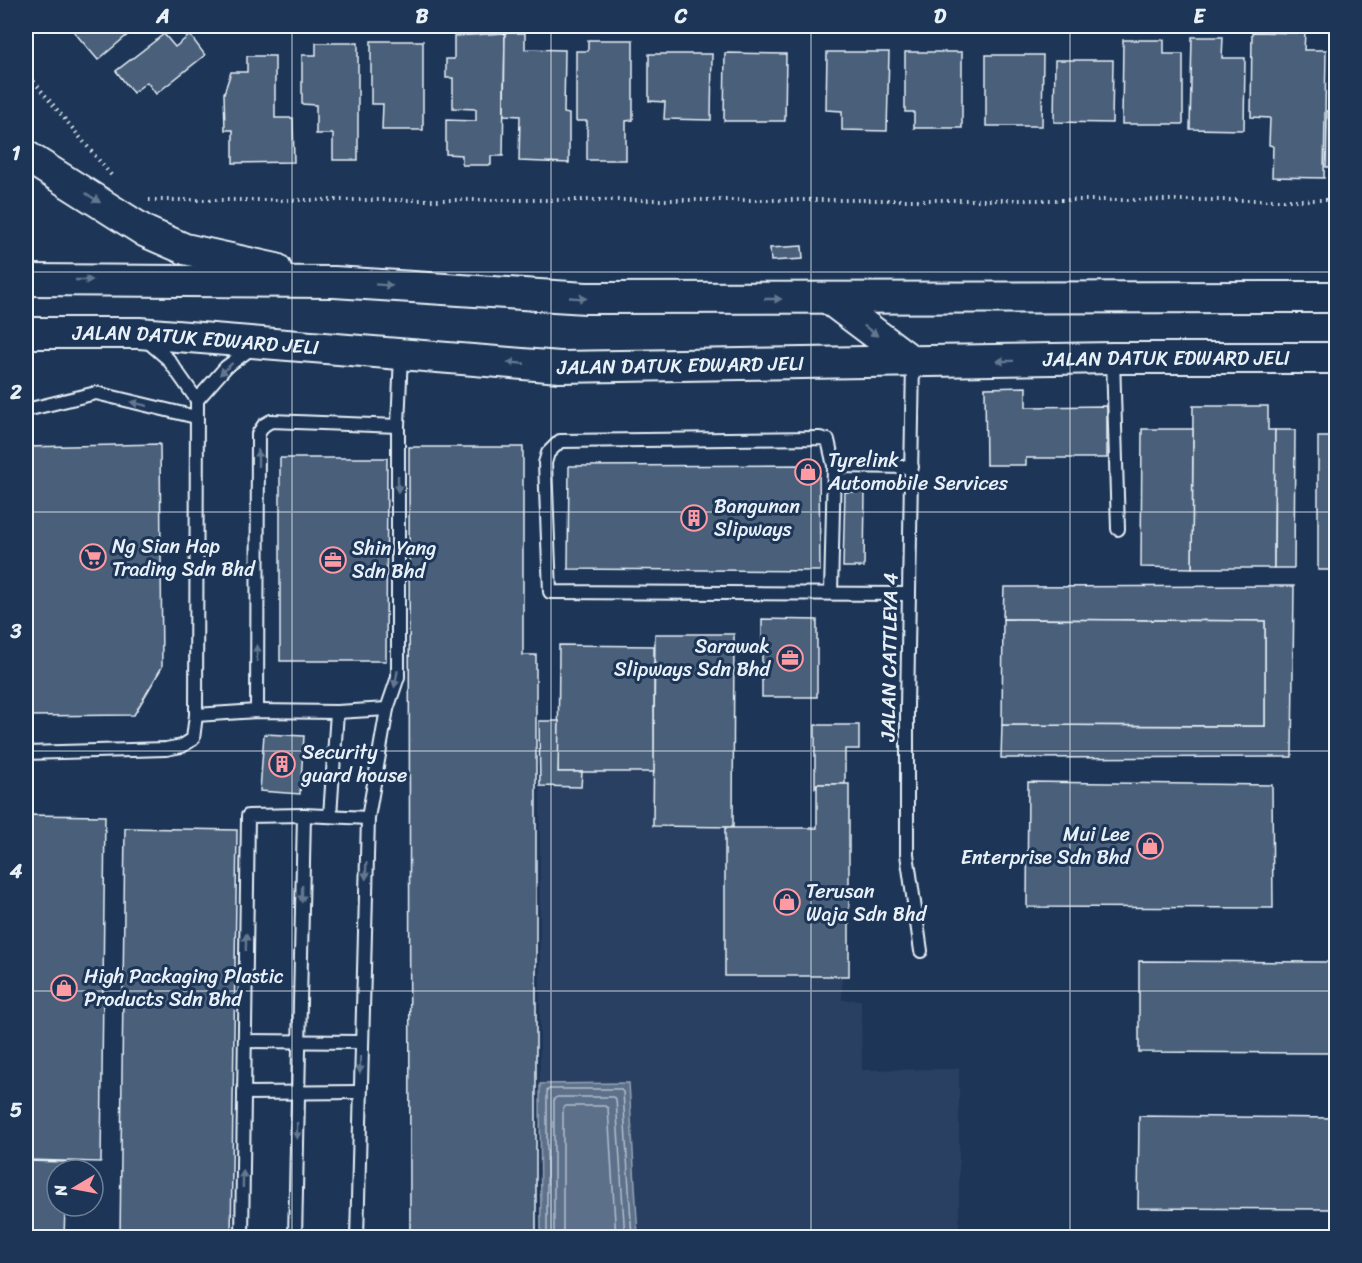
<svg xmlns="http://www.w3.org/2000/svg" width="1362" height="1263" viewBox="0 0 1362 1263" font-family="Sriracha,sans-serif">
<rect width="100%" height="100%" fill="#1d3557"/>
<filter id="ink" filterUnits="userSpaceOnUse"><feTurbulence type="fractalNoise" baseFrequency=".0167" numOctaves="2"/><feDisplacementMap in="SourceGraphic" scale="12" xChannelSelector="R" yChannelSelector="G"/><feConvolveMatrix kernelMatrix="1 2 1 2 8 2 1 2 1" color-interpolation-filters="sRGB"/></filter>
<g filter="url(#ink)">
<!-- built -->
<polygon fill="#2a4162" points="582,772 654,772 654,826 725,828 725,976 842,976 842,1000 861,1000 862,1070 959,1069 959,1237 638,1237 629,1083 540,1084 540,786 581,787"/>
<!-- water -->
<polygon fill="#5d7089" stroke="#95a4b5" stroke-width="1.5" points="629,1083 638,1237 541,1237 540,1084"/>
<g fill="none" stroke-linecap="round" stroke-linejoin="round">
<!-- shore -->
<g stroke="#b0bdcc" stroke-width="1.5">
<polyline points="547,1238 547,1091 549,1089 620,1089 623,1092 632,1238"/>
<polyline points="554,1238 554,1099 557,1097 613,1097 616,1099 625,1238"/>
<polyline points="563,1238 563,1108 566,1106 605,1106 608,1108 616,1238"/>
</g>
</g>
<!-- building -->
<g fill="#495e7a" stroke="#e8f1f8" stroke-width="1.5">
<polygon points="69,26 138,26 98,60"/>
<polygon points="1252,32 1305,33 1304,50 1326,50 1324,178 1272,177 1273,146 1269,145 1270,118 1251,117"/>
<polygon points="505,33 503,156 491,156 491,165 462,165 462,155 446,154 446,120 476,121 476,109 453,108 453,78 446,78 446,59 454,59 454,36"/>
<polygon points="505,33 525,33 525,49 565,50 564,113 569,114 569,163 519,161 520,116 504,115"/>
<polygon points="164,34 175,47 190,35 205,55 156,94 147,82 133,93 116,71"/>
<polygon points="1192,37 1223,37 1222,58 1245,58 1244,130 1190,129"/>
<polygon points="588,40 633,40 633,120 626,121 626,160 587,160 587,121 576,121 576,51 588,51"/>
<polygon points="1123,40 1164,40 1164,54 1183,54 1183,124 1122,124"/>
<polygon points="371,41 423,41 423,130 382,130 383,104 371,104"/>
<polygon points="316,43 358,43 358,160 333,160 333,134 316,134 316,105 302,104 302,55 316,55"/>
<polygon points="827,52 889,52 887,131 842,130 842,111 826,110"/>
<polygon points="905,52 962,52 962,128 914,128 914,112 905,112"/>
<polygon points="725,53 786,54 785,121 724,121"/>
<polygon points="649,54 712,54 711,120 664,119 665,102 649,101"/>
<polygon points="986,55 1043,55 1042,126 986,126"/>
<polygon points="247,56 275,56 275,118 293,118 294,162 233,163 233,130 225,130 224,93 231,72 247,72"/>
<polygon points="1055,60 1113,60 1112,123 1054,122"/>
<polygon points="1327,111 1336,111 1336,167 1326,167"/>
<polygon points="802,246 803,259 771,261 770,248"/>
<polygon points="1026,387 1026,407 1107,406 1107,458 1026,458 1026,465 986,465 985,388"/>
<polygon points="1193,406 1268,406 1268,430 1275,430 1274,568 1192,568"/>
<polygon points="1142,429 1193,429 1192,568 1141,567"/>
<polygon points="1275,430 1295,430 1294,568 1274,568"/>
<rect x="1318" y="437" width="18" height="133"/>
<polygon points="160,444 162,667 134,715 26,716 26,447"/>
<polygon points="409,447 523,447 523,655 536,655 536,1238 410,1238"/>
<polygon points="280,458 387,458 386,661 280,661"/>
<polygon points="819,465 820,571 568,569 569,466"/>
<polygon points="845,492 865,492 864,567 843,567"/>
<polygon points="1294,586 1292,757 1001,758 1002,725 1265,726 1265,621 1003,619 1004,587"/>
<polygon points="762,619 817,620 817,697 762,697"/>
<polygon points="1003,619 1265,621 1265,726 1002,725"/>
<polygon points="655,634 734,634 733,827 653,826"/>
<polygon points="559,645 654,646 654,772 558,772"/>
<polygon points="539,721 559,721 558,772 582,772 581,787 540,786"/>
<polygon points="815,725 859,725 859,749 845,749 845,784 817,784 817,788 815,788"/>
<polygon points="264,734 304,736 300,794 260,791"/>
<polygon points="1028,782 1272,785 1273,908 1027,907"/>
<polygon points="817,784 849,784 849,976 725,976 725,828 817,828"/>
<polygon points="1336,788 1336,901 1335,901"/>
<polygon points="26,815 105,816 101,1162 26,1160"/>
<polygon points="125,828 237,830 231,1238 120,1238"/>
<polygon points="1139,961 1336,962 1336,1053 1139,1052"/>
<polygon points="1139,1116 1336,1118 1336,1209 1138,1208"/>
<polygon points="26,1161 66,1162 65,1170 57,1170 57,1206 65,1206 64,1238 26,1238"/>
</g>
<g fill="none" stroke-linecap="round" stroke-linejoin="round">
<!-- service casing -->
<g stroke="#e8f1f8" stroke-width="16">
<g id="service">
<polyline points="146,340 168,359 197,400"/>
<polyline points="1113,358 1118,529"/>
<polyline points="913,362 907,707 907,854 921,951"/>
<polyline points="197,400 226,367 252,348"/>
<polyline points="26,410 96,393 196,417"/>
<polyline points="831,593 834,466"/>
<polyline points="909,594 550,592 545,463 548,453 560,441 820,438 828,440 834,466 912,467"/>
<polyline points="257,711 258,434 264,425 271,421 398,426"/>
<polyline points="196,715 257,711 337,712 387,709"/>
<polyline points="26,753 166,749 182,746 193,739 196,715 197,400"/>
<polyline points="330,816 337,712"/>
<polyline points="245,1041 360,1042"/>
<polyline points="244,1093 359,1092"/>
<polyline points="242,1238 248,816 304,815 368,818"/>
<polyline points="295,1238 304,815"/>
<polyline points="357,1238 368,818 387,709 398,677 398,426 401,354"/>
</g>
</g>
<!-- tertiary casing -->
<g stroke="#e8f1f8" stroke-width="34">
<g id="tertiary">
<polyline points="26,156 146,232 185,249 276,269"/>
<polyline points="26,280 334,282 586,298 1336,297"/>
<polyline points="829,299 913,362"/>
<path id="s1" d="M26 333H139L560 367 1113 358H1336"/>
</g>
</g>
<!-- path -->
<g stroke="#e8f1f8" stroke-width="4" stroke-dasharray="1.5 4.5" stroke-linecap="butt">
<polyline points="26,72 111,175"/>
<polyline points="149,200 1336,200"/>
</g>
<!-- service -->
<use href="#service" stroke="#1d3557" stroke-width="12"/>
<!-- tertiary -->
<use href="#tertiary" stroke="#1d3557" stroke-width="30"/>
</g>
<!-- one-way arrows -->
<defs><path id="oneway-solid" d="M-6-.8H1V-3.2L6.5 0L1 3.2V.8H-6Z" transform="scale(1.5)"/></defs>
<g fill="#64778f">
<use href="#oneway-solid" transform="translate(93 198) rotate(33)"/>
<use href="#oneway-solid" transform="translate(84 280)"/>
<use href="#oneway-solid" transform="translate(384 285) rotate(4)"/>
<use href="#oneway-solid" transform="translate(578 298) rotate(3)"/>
<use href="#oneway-solid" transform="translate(773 299)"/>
<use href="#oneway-solid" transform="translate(871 331) rotate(37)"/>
<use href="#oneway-solid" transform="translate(1005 361) rotate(179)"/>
<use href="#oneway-solid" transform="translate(516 363) rotate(-175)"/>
<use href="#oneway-solid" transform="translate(226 369) rotate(137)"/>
<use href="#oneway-solid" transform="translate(139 404) rotate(-167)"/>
<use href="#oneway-solid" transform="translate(258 458) rotate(-90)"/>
<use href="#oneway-solid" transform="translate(398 484) rotate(90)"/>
<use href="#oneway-solid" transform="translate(257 653) rotate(-90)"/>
<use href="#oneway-solid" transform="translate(396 679) rotate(101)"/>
<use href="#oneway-solid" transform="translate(366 871) rotate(92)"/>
<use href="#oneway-solid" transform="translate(302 894) rotate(91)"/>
<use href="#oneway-solid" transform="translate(246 942) rotate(-89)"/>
<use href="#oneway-solid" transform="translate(360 1065) rotate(91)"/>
<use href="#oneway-solid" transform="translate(297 1131) rotate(91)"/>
<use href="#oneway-solid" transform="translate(243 1179) rotate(-89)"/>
</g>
</g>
<!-- grid -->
<path fill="none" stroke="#e8f1f8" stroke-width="1.5" stroke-opacity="0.55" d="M292 26V1238M551 26V1238M811 26V1238M1070 26V1238M26 272H1336M26 512H1336M26 751H1336M26 991H1336"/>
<!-- icons -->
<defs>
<g id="shop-ring" transform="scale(1.35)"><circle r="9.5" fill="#1d3557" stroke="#ff9aa2" stroke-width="1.5"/><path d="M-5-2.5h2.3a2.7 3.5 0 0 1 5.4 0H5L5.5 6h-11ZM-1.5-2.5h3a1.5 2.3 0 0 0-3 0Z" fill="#ff9aa2"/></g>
<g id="building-ring" transform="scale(1.35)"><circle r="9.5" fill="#1d3557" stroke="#ff9aa2" stroke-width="1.5"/><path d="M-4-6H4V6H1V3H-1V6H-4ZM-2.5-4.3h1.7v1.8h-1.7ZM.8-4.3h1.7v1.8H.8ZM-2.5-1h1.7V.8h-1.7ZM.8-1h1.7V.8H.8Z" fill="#ff9aa2"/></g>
<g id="supermarket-ring" transform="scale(1.35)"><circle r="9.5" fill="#1d3557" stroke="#ff9aa2" stroke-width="1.5"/><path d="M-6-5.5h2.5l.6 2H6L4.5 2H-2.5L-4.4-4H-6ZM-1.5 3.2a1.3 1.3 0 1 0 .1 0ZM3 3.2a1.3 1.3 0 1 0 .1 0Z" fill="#ff9aa2"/></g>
<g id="office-ring" transform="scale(1.35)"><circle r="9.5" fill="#1d3557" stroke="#ff9aa2" stroke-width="1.5"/><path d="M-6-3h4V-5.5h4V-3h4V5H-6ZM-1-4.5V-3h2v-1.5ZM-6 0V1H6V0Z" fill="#ff9aa2"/></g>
</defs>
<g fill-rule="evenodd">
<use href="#shop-ring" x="808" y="472"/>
<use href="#building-ring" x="694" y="518"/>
<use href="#supermarket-ring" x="93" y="557"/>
<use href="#office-ring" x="333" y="560"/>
<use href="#office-ring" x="790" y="658"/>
<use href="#building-ring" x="282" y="764"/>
<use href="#shop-ring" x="1150" y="846"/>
<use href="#shop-ring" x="787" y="902"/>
<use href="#shop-ring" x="64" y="988"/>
</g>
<g text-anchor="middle" stroke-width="6" stroke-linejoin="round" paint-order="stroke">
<!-- street labels -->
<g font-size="20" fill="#e8f1f8" stroke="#1d3557">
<text dy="7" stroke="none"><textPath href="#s1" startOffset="170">JALAN DATUK EDWARD JELI</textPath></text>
<text dy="7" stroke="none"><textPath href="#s1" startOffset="1142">JALAN DATUK EDWARD JELI</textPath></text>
<text dy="7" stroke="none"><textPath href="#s1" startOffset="656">JALAN DATUK EDWARD JELI</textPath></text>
<text transform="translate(889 657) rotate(-89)" y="7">JALAN CATTLEYA 4</text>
</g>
<!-- poi labels -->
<g font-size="20" fill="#e8f1f8" stroke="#1d3557" text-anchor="start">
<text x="828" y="467">Tyrelink<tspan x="828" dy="23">Automobile Services</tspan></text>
<text x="714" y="513">Bangunan<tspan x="714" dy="23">Slipways</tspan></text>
<text x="112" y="553">Ng Sian Hap<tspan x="112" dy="23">Trading Sdn Bhd</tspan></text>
<text x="352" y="555">Shin Yang<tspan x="352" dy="23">Sdn Bhd</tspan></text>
<text x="770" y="653" text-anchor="end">Sarawak<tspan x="770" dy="23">Slipways Sdn Bhd</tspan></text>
<text x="302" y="759">Security<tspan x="302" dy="23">guard house</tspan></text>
<text x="1130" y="841" text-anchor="end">Mui Lee<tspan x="1130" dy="23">Enterprise Sdn Bhd</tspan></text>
<text x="806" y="898">Terusan<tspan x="806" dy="23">Waja Sdn Bhd</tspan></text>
<text x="84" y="983">High Packaging Plastic<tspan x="84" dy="23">Products Sdn Bhd</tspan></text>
</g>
</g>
<!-- margin -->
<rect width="1362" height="1263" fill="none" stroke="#1d3557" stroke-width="66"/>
<!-- north arrow -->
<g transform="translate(75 1188) rotate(260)"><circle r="28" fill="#1d3557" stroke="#6e8097" stroke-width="1.5"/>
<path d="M0-4.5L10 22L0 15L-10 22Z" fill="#ff9aa2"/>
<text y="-9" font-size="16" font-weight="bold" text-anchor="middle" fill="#e8f1f8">N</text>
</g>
<rect x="33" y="33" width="1296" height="1197" fill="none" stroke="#e8f1f8" stroke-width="2"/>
<g font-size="20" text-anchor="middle" font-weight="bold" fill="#e8f1f8">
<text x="163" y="23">A</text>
<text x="422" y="23">B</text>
<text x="681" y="23">C</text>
<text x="940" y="23">D</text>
<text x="1199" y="23">E</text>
<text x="16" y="160">1</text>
<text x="16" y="399">2</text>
<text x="16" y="638">3</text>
<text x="16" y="878">4</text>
<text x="16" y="1117">5</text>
</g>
</svg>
